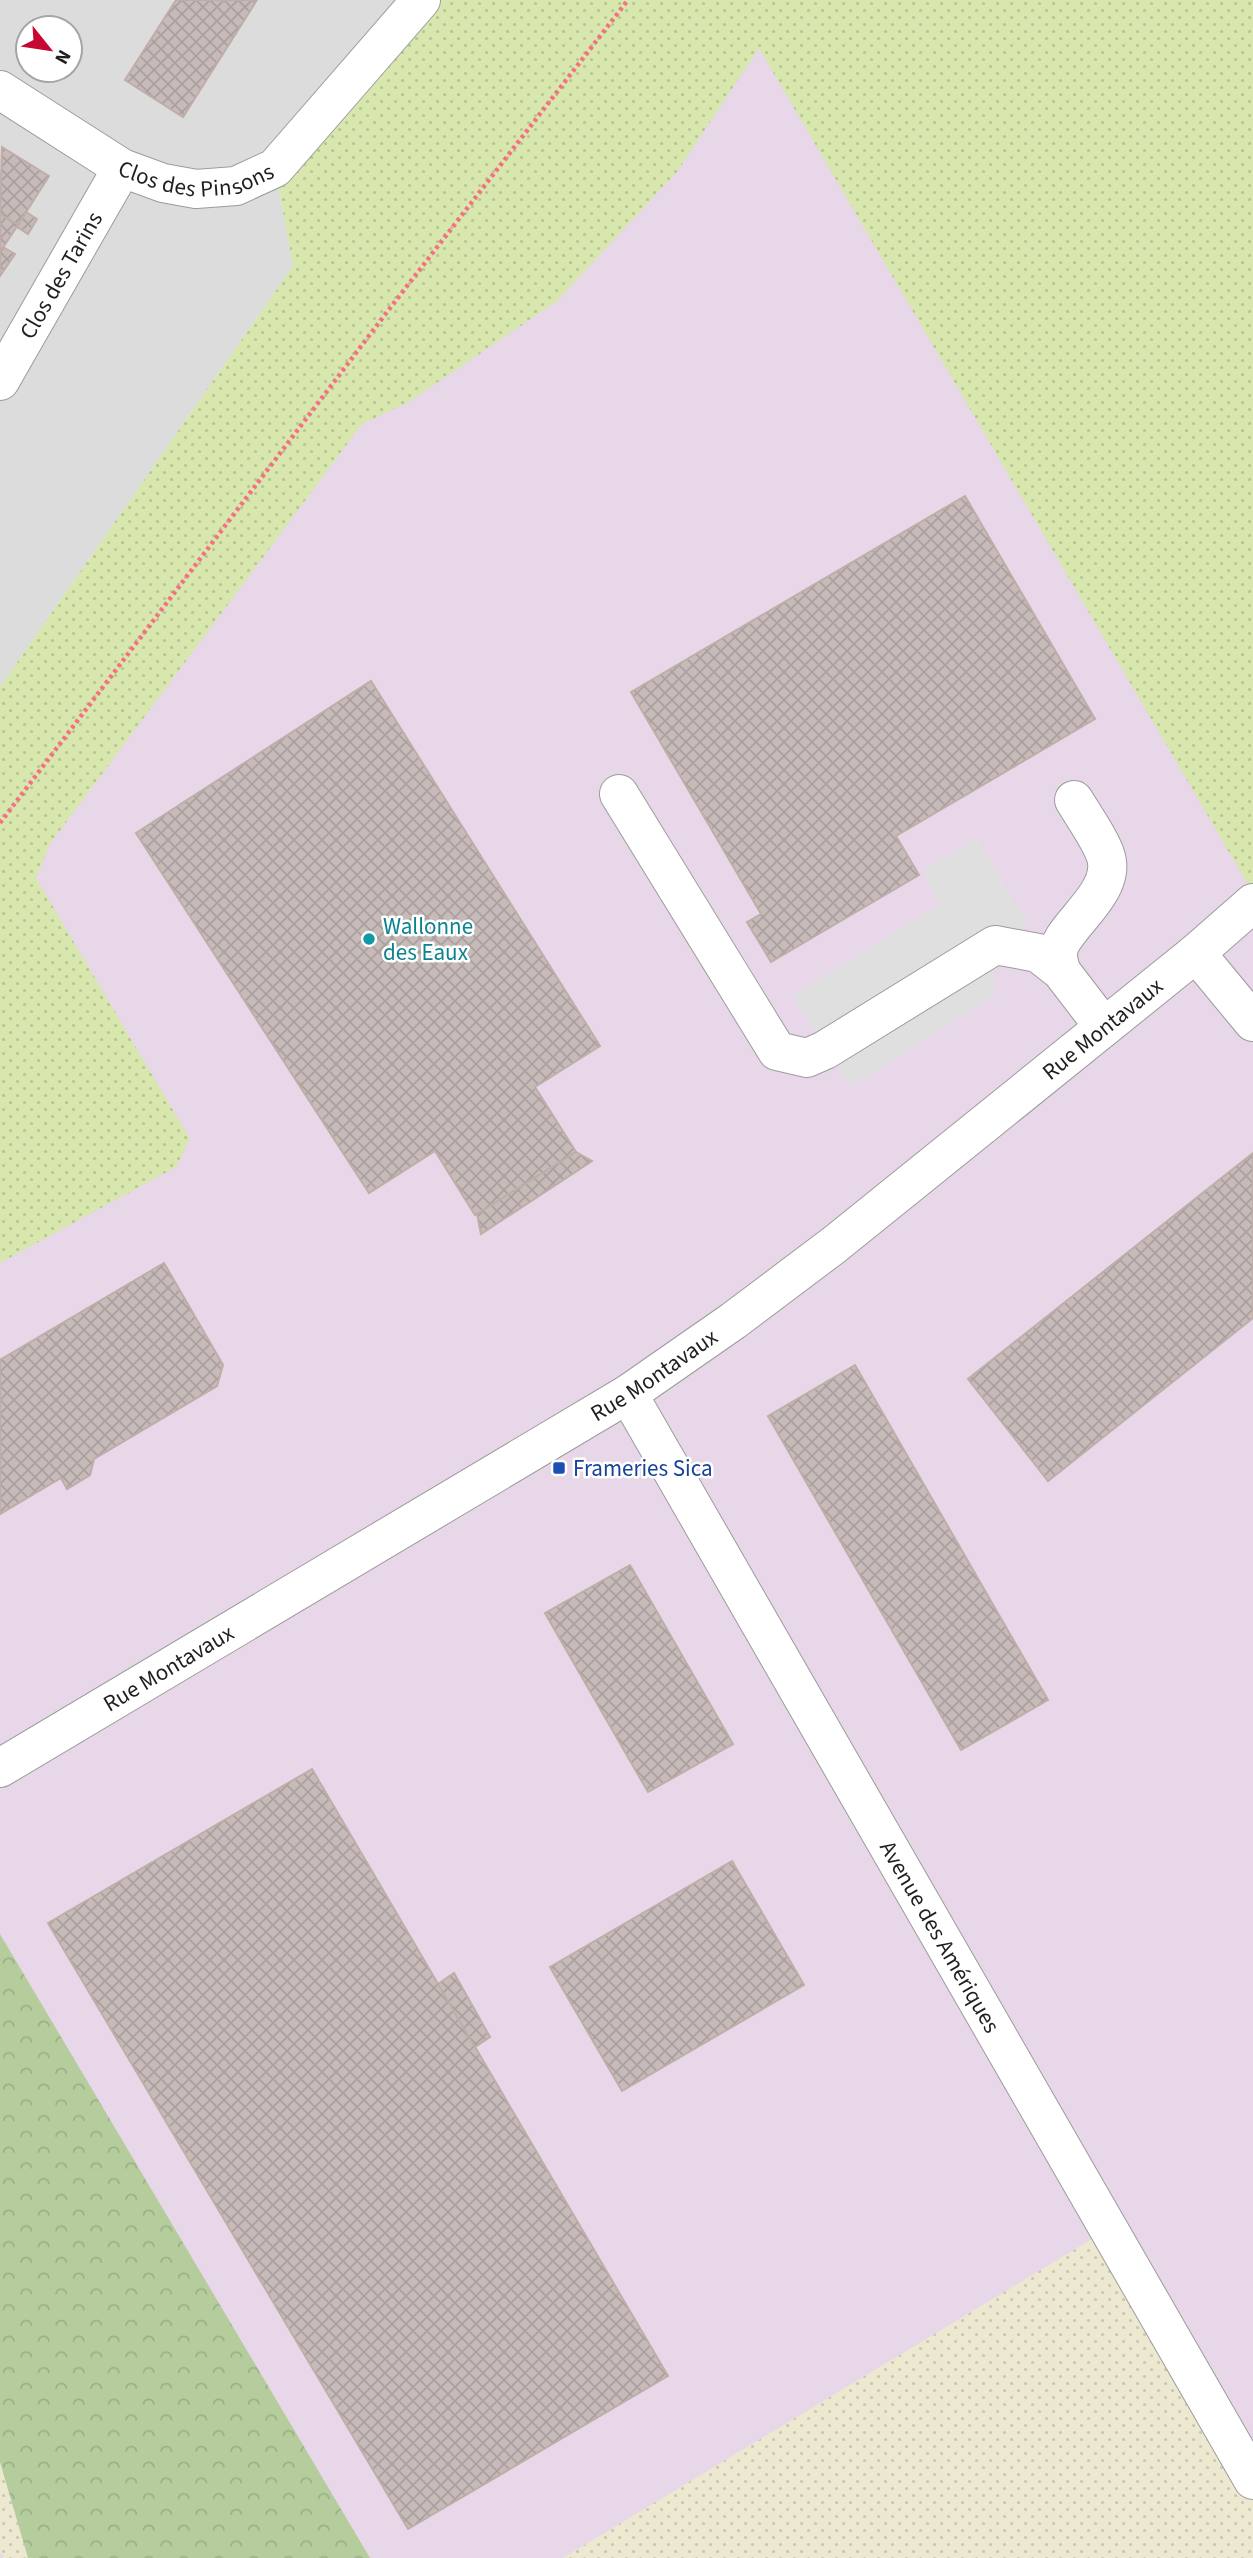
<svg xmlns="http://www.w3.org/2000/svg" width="1253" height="2558" viewBox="0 0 1253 2558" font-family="'Source Sans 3',sans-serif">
<defs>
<pattern id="farmland-dots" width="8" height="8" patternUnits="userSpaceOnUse" patternTransform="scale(1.75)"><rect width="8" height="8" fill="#ede9d1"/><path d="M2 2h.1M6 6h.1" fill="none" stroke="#cbc7b3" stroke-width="1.8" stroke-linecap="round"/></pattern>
<pattern id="grass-dots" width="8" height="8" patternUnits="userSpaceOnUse" patternTransform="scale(1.75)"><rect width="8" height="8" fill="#d7e7ad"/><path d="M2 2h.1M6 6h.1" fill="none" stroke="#b8c694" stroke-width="1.8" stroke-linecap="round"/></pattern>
<pattern id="forest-crowns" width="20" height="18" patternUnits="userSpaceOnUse" patternTransform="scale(1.75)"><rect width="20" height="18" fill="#b5cd9c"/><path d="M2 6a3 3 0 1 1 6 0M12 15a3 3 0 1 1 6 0" fill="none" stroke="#9bb086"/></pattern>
<pattern id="building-cross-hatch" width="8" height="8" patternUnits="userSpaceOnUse" patternTransform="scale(1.75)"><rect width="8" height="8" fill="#c7bbb9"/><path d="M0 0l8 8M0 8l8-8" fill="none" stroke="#aaa09f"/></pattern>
</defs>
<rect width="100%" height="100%" fill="#efeae5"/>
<!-- residential -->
<path fill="#dddcdc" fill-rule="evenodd" d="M0 0H421L275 168 293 266 0 687ZM28 28H70V70H28Z"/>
<!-- industrial -->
<polygon fill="#e7d7e8" points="503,0 1253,0 1253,2558 0,2558 0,699"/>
<!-- farmland -->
<g fill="url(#farmland-dots)">
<polygon points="1107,2230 1253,2480 1253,2558 563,2558"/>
<polygon points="0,2462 28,2558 4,2558 0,2552"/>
</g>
<!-- grass -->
<polygon fill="url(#grass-dots)" points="421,0 1253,0 1253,893 759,48 677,172 556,302 407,403 362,424 50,844 36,878 190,1139 176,1167 0,1263 0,687 293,266 275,168"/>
<!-- forest -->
<polygon fill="url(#forest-crowns)" points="0,1934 370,2558 28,2558 0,2462"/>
<!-- parking -->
<polygon fill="#dfdfdf" points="977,838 1028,925 995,945 993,997 851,1086 792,996 939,905 923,871"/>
<!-- building -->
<g fill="url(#building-cross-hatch)" stroke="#c0ada8" stroke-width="2">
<polygon points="176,0 257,0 183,117 125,80"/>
<polygon points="2,147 49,176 18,225 0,214"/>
<polygon points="26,212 37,219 28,234 17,227"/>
<polygon points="0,214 18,225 0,252"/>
<polygon points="3,247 15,254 0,276 0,252"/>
<polygon points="965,496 1095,719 896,836 919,875 771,962 747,922 761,914 631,692"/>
<polygon points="371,681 600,1046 535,1087 576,1152 475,1215 435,1151 369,1193 136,833"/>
<polygon points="576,1152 592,1161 481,1234 477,1214"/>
<polygon points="1253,1153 1253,1318 1048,1481 968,1379"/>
<polygon points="164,1263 223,1365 217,1386 94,1459 90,1475 67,1489 61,1478 0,1514 0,1360"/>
<polygon points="855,1365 1048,1700 961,1750 768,1416"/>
<polygon points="630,1565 733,1744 648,1792 545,1613"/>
<polygon points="312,1769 668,2376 408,2529 48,1923"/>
<polygon points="732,1861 804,1985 622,2091 550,1967"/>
<polygon points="454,1973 490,2037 475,2047 438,1984"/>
</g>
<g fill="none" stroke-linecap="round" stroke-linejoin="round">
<!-- minor casing -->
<g stroke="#9c9c9c" stroke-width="40">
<g id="minor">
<path id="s1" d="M0 90 122 168 163 183 196 189 236 186 275 168 421 0"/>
<path id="s2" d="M0 381 122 168"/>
<polyline points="619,794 777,1051 807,1058 825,1050 995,945 1038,953 1061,971 1104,1027"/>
<polyline points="1196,953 1253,1022"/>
<path d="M1061 971C1060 966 1058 960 1058 955 1057 929 1117 895 1106 857 1102 842 1083 815 1074 800"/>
<path id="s3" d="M628 1394 1253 2480"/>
<path id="s4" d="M0 1768 628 1394 733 1321 834 1245 1196 953 1253 903"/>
</g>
</g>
<!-- path -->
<polyline stroke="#f57181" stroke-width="4.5" stroke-dasharray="3.5 3.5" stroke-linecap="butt" points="0,823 387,312 628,0"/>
<!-- minor -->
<use href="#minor" stroke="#fff" stroke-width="38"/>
</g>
<!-- markers -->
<circle fill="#0f9aa8" stroke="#fff" stroke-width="2.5" cx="369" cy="939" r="7"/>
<rect fill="#1a4fb4" stroke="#fff" stroke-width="2.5" x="552" y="1461" width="14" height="14" rx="3.5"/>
<g text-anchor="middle" stroke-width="5" stroke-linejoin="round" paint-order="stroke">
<!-- street labels -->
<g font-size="23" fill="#1f1f1f" stroke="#fff">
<text dy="8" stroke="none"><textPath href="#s1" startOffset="222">Clos des Pinsons</textPath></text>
<text dy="8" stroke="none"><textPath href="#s2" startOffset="122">Clos des Tarins</textPath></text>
<text dy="8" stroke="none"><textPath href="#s4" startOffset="1330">Rue Montavaux</textPath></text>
<text dy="8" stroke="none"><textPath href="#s4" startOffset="763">Rue Montavaux</textPath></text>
<text dy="8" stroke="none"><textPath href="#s4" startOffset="196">Rue Montavaux</textPath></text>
<text dy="8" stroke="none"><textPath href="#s3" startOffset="626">Avenue des Amériques</textPath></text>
</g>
<!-- culture labels -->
<g font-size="23" fill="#0d838f" stroke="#fff" text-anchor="start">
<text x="383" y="934">Wallonne<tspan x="383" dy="26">des Eaux</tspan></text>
</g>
<!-- transit labels -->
<g font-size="23" fill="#164399" stroke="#fff" text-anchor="start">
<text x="573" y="1476">Frameries Sica</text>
</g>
</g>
<!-- north arrow -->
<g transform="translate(49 49) rotate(120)"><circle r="33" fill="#ffffff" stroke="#a5a5a5" stroke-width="2"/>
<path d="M0-5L12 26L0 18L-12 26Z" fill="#c60733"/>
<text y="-10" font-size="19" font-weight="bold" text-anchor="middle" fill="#1f1f1f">N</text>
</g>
</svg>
